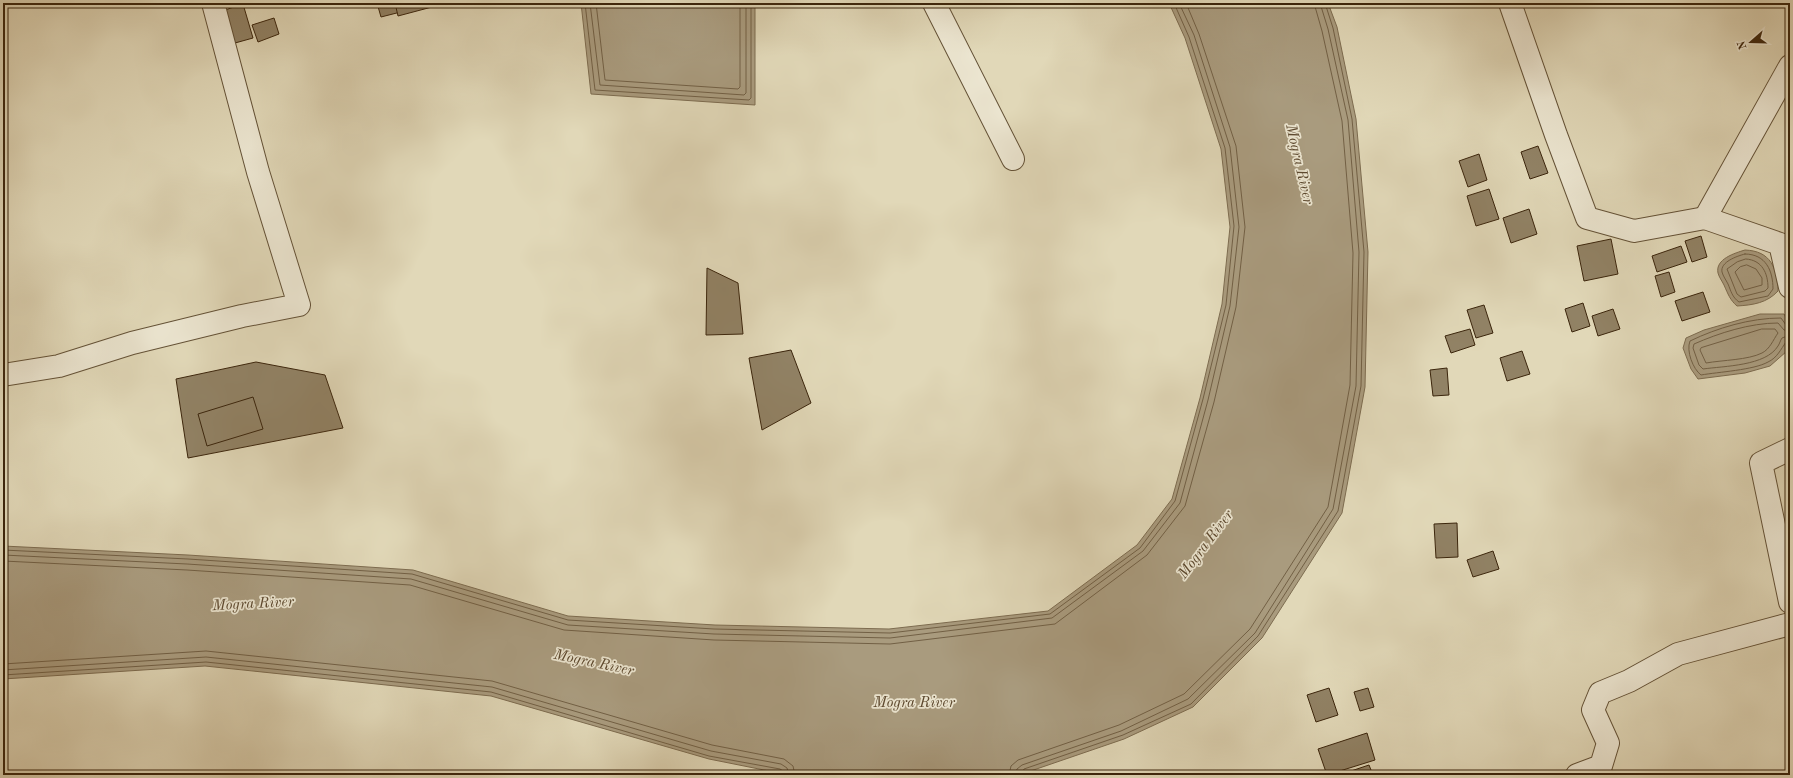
<svg xmlns="http://www.w3.org/2000/svg" width="1793" height="778" viewBox="0 0 1793 778" font-family="'Old Standard TT',serif">
<rect width="100%" height="100%" fill="#e1d8b8"/>
<filter id="stains"><feTurbulence type="fractalNoise" baseFrequency=".005" numOctaves="4"/><feColorMatrix values="0 0 0 0 .2 0 0 0 0 .09 0 0 0 0 .02 0 0 0 .5 -.17"/></filter>
<radialGradient id="worn" r=".72"><stop offset=".6" stop-color="#630" stop-opacity="0"/><stop offset="1" stop-color="#630" stop-opacity=".3"/></radialGradient>
<!-- water -->
<g fill="#a99b7e" stroke="#7d6c50">
<polygon points="581,3 755,3 755,105 591,94"/>
<polygon points="1169,3 1328,3 1337,27 1356,119 1368,252 1365,387 1342,513 1262,638 1193,707 1124,739 1019,775 789,775 709,759 491,696 205,666 3,679 3,546 188,555 413,570 568,616 715,625 889,629 1048,611 1137,545 1172,499 1200,398 1222,304 1230,227 1221,149 1185,38"/>
<path d="M1745 250C1771 251 1777 268 1778 291 1767 303 1753 305 1737 306 1730 300 1728 294 1724 285 1722 281 1719 277 1718 273 1715 259 1735 253 1745 250Z"/>
<polygon points="1760,314 1784,314 1790,325 1787,351 1770,366 1745,373 1698,379 1691,369 1683,348 1686,338 1704,330"/>
</g>
<g fill="none" stroke-linecap="round" stroke-linejoin="round">
<!-- shore -->
<g stroke="#726045" stroke-width="1">
<polyline points="585,3 595,90 749,100 751,98 751,3"/>
<polyline points="590,3 600,85 744,95 746,93 746,3"/>
<polyline points="596,3 605,80 738,89 740,87 740,3"/>
<path d="M1745 254C1766 254 1773 271 1773 289L1768 296 1739 302C1732 297 1731 291 1728 284 1726 280 1723 276 1722 272 1720 262 1737 256 1745 254Z"/>
<path d="M1746 259C1762 260 1768 273 1768 288L1765 291 1741 297 1737 294 1727 269 1737 262Z"/>
<polygon points="1747,265 1756,269 1762,278 1762,285 1744,290 1735,272 1740,267"/>
<path d="M1790 326 1786 325 1781 318C1750 318 1717 328 1690 341 1686 351 1693 369 1701 375 1718 372 1754 370 1768 362 1777 358 1781 349 1786 342L1790 340"/>
<path d="M1762 329H1775L1778 333C1773 340 1770 349 1762 353 1748 360 1723 360 1706 363L1700 350 1701 348Z"/>
<path d="M1790 331 1784 330 1778 323C1750 323 1719 333 1694 344L1693 348 1699 365 1703 369C1724 366 1766 366 1778 346 1780 343 1780 341 1782 338L1790 335"/>
<polyline points="3,550 188,559 412,574 568,620 714,629 890,633 1050,614 1140,548 1175,501 1203,399 1226,305 1234,226 1225,148 1189,37 1174,3"/>
<polyline points="3,555 187,564 411,579 568,625 714,634 890,638 1052,618 1143,551 1180,503 1208,400 1230,306 1239,227 1230,147 1194,35 1179,3"/>
<polyline points="3,561 187,570 410,585 564,630 714,640 890,644 1055,624 1147,555 1185,506 1214,402 1236,307 1245,227 1236,146 1199,34 1186,3"/>
<polyline points="3,664 206,651 492,681 712,745 784,759 793,766 795,775"/>
<polyline points="3,670 206,657 492,687 711,751 781,764 787,768 789,775"/>
<polyline points="3,675 206,662 491,692 709,756 780,769 783,771 784,775"/>
<polyline points="1009,775 1011,766 1018,760 1119,725 1184,694 1250,629 1328,507 1350,385 1353,253 1342,121 1322,31 1314,3"/>
<polyline points="1015,775 1017,769 1022,765 1121,731 1188,699 1255,633 1333,509 1356,386 1359,252 1348,120 1328,29 1320,3"/>
<polyline points="1021,775 1024,769 1123,735 1191,704 1258,636 1338,511 1361,386 1364,252 1352,119 1333,28 1325,3"/>
</g>
</g>
<!-- building -->
<g fill="#918265" stroke="#3b250c">
<polygon points="377,3 436,3 381,17"/>
<polygon points="395,3 447,3 398,16"/>
<polygon points="243,4 253,38 235,43 225,10"/>
<polygon points="274,18 279,34 258,42 252,25"/>
<polygon points="1538,146 1548,173 1530,179 1521,152"/>
<polygon points="1479,154 1487,180 1468,187 1459,161"/>
<polygon points="1489,189 1499,219 1476,226 1467,196"/>
<polygon points="1529,209 1537,234 1511,243 1503,218"/>
<polygon points="1701,236 1707,257 1692,262 1685,241"/>
<polygon points="1611,239 1618,274 1584,281 1577,246"/>
<polygon points="1681,246 1687,262 1657,272 1652,256"/>
<polygon points="707,268 738,283 743,334 706,335"/>
<polygon points="1669,272 1675,292 1661,297 1655,276"/>
<polygon points="1703,292 1710,312 1682,321 1675,301"/>
<polygon points="1583,303 1590,326 1572,332 1565,309"/>
<polygon points="1484,305 1493,333 1476,338 1467,310"/>
<polygon points="1613,309 1620,329 1598,336 1592,316"/>
<polygon points="1470,329 1475,345 1451,353 1445,336"/>
<polygon points="791,350 811,403 762,430 749,358"/>
<polygon points="1522,351 1530,374 1507,381 1500,358"/>
<polygon points="256,362 325,375 343,428 188,458 176,379"/>
<polygon points="1447,368 1449,395 1433,396 1430,370"/>
<polygon points="253,397 263,429 207,446 198,414"/>
<polygon points="1457,523 1458,557 1436,558 1434,524"/>
<polygon points="1493,551 1499,569 1473,577 1467,560"/>
<polygon points="1329,688 1338,715 1316,722 1307,695"/>
<polygon points="1368,688 1374,707 1360,711 1354,692"/>
<polygon points="1367,733 1375,760 1327,775 1318,749"/>
<polygon points="1369,765 1373,775 1342,775 1342,774"/>
</g>
<g fill="none" stroke-linecap="round" stroke-linejoin="round">
<!-- street casing -->
<g stroke="#645237" stroke-width="24">
<g id="street">
<polyline points="934,3 1013,159"/>
<polyline points="1510,3 1556,135 1587,218 1634,231 1705,218"/>
<polyline points="1790,66 1705,218 1780,244 1790,287"/>
<polyline points="3,375 59,366 132,343 242,316 299,305 258,172 213,3"/>
<polyline points="1790,449 1761,463 1790,602"/>
<polyline points="1577,775 1601,766 1608,743 1593,710 1600,693 1629,681 1678,654 1790,624"/>
</g>
</g>
<!-- street -->
<use href="#street" stroke="#ece6d1" stroke-width="22"/>
</g>
<g text-anchor="middle" stroke-width="3.5" stroke-linejoin="round" paint-order="stroke">
<!-- water labels -->
<g font-size="15" font-style="italic" fill="#5c482e" stroke="#ece6d1">
<text transform="translate(1300 164) rotate(77)" y="5">Mogra River</text>
<text transform="translate(1205 544) rotate(-53)" y="5">Mogra River</text>
<text transform="translate(253 603) rotate(-3)" y="5">Mogra River</text>
<text transform="translate(594 662) rotate(12)" y="5">Mogra River</text>
<text x="914" y="707">Mogra River</text>
</g>
</g>
<!-- margin -->
<rect width="1793" height="778" fill="none" stroke="#e1d8b8" stroke-width="16"/>
<rect x="4" y="4" width="1785" height="770" fill="none" stroke="#3b250c" stroke-width="2"/>
<rect x="8" y="8" width="1777" height="762" fill="none" stroke="#3b250c"/>
<!-- north arrow -->
<g transform="translate(1751 42) rotate(250)" stroke="#ece6d1" stroke-width="3" paint-order="stroke">
<path d="M0-3L7 15L0 10L-7 15Z" fill="#3b250c"/>
<text y="-6" font-size="11" font-weight="bold" text-anchor="middle" fill="#3b250c">N</text>
</g>
<rect width="100%" height="100%" filter="url(#stains)"/>
<rect width="100%" height="100%" fill="url(#worn)"/>
</svg>
